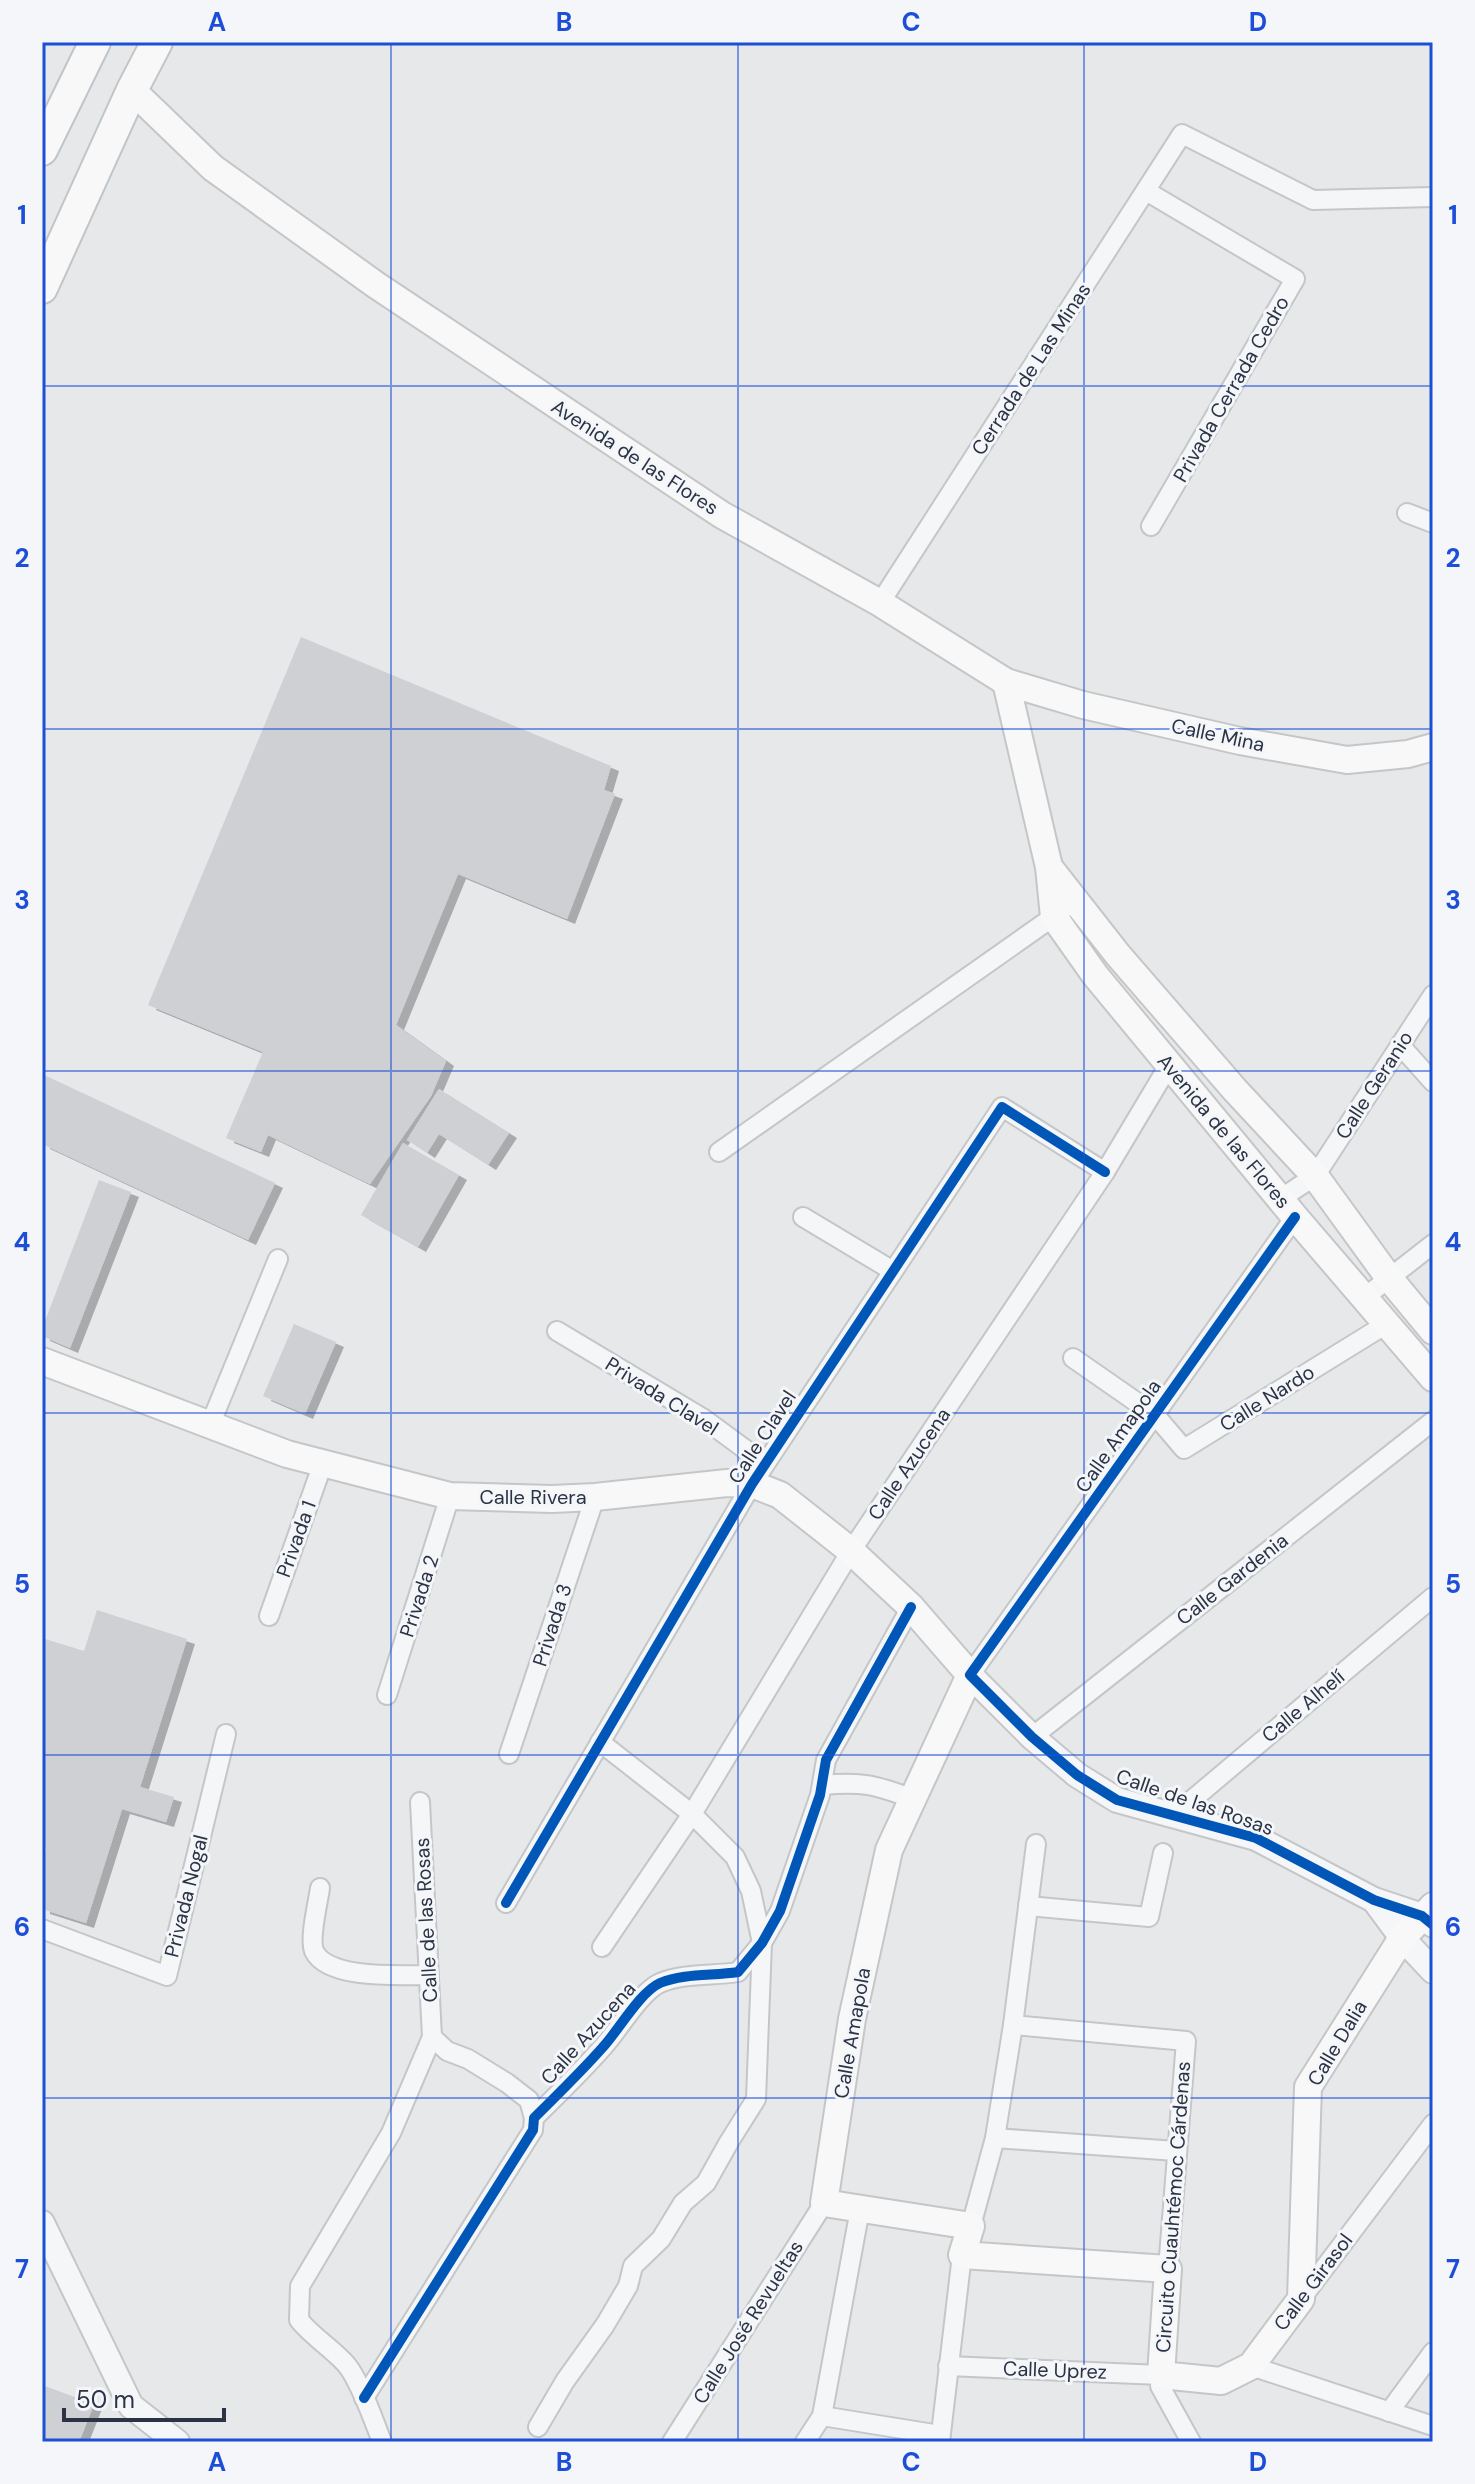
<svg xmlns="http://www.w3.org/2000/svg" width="1475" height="2484" viewBox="0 0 1475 2484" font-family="'DM Sans',sans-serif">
<defs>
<filter id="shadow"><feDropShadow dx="8" dy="5" stdDeviation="0" flood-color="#0004"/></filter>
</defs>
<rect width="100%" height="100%" fill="#e6e8ea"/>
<!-- building -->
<g fill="#ced0d3" filter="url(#shadow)">
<polygon points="301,637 611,766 604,790 615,794 567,919 458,874 396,1025 446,1061 431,1096 370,1184 268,1135 261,1152 226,1138 263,1052 148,1005"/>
<polygon points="42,1074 275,1183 248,1240 42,1144"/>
<polygon points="439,1089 509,1133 488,1165 439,1134 427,1153 407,1140"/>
<polygon points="403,1143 459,1175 418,1247 361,1215"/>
<polygon points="99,1180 131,1192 70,1348 42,1336 42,1329"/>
<polygon points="294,1324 336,1342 305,1414 263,1396"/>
<polygon points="97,1610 187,1639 140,1787 174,1797 166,1822 122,1809 86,1923 42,1909 42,1862 46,1848 42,1847 42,1638 84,1651"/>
<polygon points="42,2385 94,2404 79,2442 42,2442"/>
</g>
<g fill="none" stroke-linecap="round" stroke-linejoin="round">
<!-- minor casing -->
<g stroke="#c4c6c8" stroke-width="22">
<g id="minor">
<polyline points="1146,191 1295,279 1151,526"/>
<polyline points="1407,513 1433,523"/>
<polyline points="880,603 1182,134 1313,200 1433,197"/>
<polyline points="1400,1045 1433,1082"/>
<polyline points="719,1152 1063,910"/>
<polyline points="1280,1199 1315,1176 1433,995"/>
<polyline points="803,1217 893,1271"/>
<polyline points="1365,1297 1433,1244"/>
<polyline points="557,1331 704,1419 765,1464"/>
<polyline points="1073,1358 1155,1415 1184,1449 1388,1323"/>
<polyline points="210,1425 278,1259"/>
<polyline points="269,1616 323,1463"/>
<polyline points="970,1675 1295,1217"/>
<polyline points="387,1695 450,1496"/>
<polyline points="1032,1737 1433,1421"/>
<polyline points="509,1754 595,1497"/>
<path d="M823 1785C862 1781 876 1785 913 1799"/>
<polyline points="1174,1815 1433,1597"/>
<path d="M320 1888C318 1903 309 1938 314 1951 328 1980 401 1975 428 1975"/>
<polyline points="506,1903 752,1484 1002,1107 1105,1172"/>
<polyline points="1028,1906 1149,1917 1163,1853"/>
<polyline points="42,1929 167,1976 226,1734"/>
<polyline points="602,1947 692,1814 851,1551 1105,1172 1169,1065"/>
<polyline points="1013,2025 1186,2041 1168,2269"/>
<polyline points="432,2037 447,2051 468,2059 507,2083 529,2100 534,2118"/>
<polyline points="995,2138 1176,2151"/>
<polyline points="971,2226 995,2138 1013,2025 1036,1844"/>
<polyline points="1301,2299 1433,2124"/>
<polyline points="948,2366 1161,2375 1160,2386 1191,2442"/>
<polyline points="1251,2366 1433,2426"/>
<path d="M364 2398 533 2130 534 2118C557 2095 581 2072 603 2047 618 2031 640 1992 660 1983 684 1973 713 1976 738 1972L762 1943 780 1911 820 1795 826 1760 911 1607"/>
<polyline points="1389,2412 1433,2352"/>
<polyline points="822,2416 940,2435"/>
<polyline points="538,2427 565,2381 605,2325 628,2286 633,2266 661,2239 683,2203 706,2183 729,2142 756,2099 762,1943 751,1891 735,1857 692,1814 600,1742"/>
<path d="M382 2442C374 2421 359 2378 345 2363 330 2347 313 2337 299 2320L300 2286 391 2133 432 2037 420 1802"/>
<polyline points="672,2442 824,2203"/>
<polyline points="805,2442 822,2416 860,2209"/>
<polyline points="940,2442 962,2255"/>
</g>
</g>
<!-- tertiary casing -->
<g stroke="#c4c6c8" stroke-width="28">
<g id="tertiary">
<polyline points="970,1675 1032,1737 1077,1775 1117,1800 1256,1838 1374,1900 1422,1916 1433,1925"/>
<polyline points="1374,1900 1402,1938 1433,1971"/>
<polyline points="42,2223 131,2406 177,2442"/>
</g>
</g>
<!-- secondary casing -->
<g stroke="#c4c6c8" stroke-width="30">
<g id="secondary">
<polyline points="132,90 213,168 376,285 722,515 880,603 1006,682 1083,705 1240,741 1347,760 1408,754 1433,747"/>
<polyline points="1006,682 1049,867 1054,917 1095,975 1295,1217 1433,1378"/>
<polyline points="1049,867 1118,955 1235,1090 1315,1176 1389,1278 1433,1331"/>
<polyline points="42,1361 287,1454 450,1496 552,1499 595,1497 727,1483 752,1484 780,1495 851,1551 911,1607 970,1675 889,1850 852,2019 824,2203 971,2226 962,2255 1168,2269 1161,2375 1221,2381 1251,2366 1301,2299 1308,2087 1402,1938 1433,1906"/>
</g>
</g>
<!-- primary casing -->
<g stroke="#c2c5c8" stroke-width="34">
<g id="primary">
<polyline points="42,150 95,42"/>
<polyline points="42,288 132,90 157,42"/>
</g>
</g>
<!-- minor -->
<use href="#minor" stroke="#f5f6f7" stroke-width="18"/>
<!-- tertiary -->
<use href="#tertiary" stroke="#f5f6f7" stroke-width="24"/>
<!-- secondary -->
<use href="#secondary" stroke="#f8f8f8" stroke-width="26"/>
<!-- primary -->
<use href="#primary" stroke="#f8f8f8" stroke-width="30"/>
<!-- cycleway casing -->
<g stroke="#f4f6f9" stroke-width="15">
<g id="cycleway">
<polyline points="1295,1217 970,1675 1032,1737 1077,1775 1117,1800 1256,1838 1374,1900 1422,1916 1433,1925"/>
<polyline points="506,1903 752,1484 1002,1107 1105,1172"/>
<path d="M364 2398 533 2130 534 2118C557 2095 581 2072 603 2047 618 2031 640 1992 660 1983 684 1973 713 1976 738 1972L762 1943 780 1911 820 1795 826 1760 911 1607"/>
</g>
</g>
<!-- cycleway -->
<use href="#cycleway" stroke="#0057b8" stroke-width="10"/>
</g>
<!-- grid -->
<path fill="none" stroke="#1d4ed8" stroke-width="2" stroke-opacity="0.55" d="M391 42V2442M738 42V2442M1084 42V2442M42 386H1433M42 729H1433M42 1071H1433M42 1413H1433M42 1755H1433M42 2098H1433"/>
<g text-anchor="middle" stroke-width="6" stroke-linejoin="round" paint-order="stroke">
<!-- street labels -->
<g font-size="20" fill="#2b3445" stroke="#f4f6f9">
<text transform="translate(1031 369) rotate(-57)" y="7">Cerrada de Las Minas</text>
<text transform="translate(1231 389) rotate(-60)" y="7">Privada Cerrada Cedro</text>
<text transform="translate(635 457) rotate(33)" y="7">Avenida de las Flores</text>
<text transform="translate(1218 735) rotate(12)" y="7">Calle Mina</text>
<text transform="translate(1374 1085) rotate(-57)" y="7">Calle Geranio</text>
<text transform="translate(1224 1131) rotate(50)" y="7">Avenida de las Flores</text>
<text transform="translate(662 1396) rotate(32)" y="7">Privada Clavel</text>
<text transform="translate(1267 1398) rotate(-32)" y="7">Calle Nardo</text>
<text transform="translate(1118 1436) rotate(-55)" y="7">Calle Amapola</text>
<text transform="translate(762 1437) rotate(-57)" y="7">Calle Clavel</text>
<text transform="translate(909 1464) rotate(-56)" y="7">Calle Azucena</text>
<text x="533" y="1504">Calle Rivera</text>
<text transform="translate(296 1539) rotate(-70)" y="7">Privada 1</text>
<text transform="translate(1232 1579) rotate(-38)" y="7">Calle Gardenia</text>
<text transform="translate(419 1596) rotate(-72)" y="7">Privada 2</text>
<text transform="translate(552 1625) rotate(-72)" y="7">Privada 3</text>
<text transform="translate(1303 1706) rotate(-40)" y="7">Calle Alhelí</text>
<text transform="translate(1195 1802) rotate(19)" y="7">Calle de las Rosas</text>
<text transform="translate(186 1896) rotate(-76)" y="7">Privada Nogal</text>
<text transform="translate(426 1920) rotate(-93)" y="7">Calle de las Rosas</text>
<text transform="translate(588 2033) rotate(-48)" y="7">Calle Azucena</text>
<text transform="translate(852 2033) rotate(-80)" y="7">Calle Amapola</text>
<text transform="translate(1337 2043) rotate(-59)" y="7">Calle Dalia</text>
<text transform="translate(1173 2207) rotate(-86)" y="7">Circuito Cuauhtémoc Cárdenas</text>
<text transform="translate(1313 2282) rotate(-53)" y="7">Calle Girasol</text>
<text transform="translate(748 2322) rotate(-58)" y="7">Calle José Revueltas</text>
<text transform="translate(1055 2370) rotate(2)" y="7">Calle Uprez</text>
</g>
</g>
<!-- border -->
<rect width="1475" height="2484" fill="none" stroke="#f4f6f9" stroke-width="88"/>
<!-- scale -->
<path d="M64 2408v12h160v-12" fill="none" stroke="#2b3445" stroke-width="4"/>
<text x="76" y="2408" font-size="24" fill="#2b3445" stroke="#f4f6f9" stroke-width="6" paint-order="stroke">50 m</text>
<rect x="44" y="44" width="1387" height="2396" fill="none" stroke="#1d4ed8" stroke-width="3"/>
<g font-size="26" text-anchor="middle" font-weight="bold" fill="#1d4ed8">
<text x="217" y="31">A</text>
<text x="564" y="31">B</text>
<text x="911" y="31">C</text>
<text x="1258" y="31">D</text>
<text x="22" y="224">1</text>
<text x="1453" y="224">1</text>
<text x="22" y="567">2</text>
<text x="1453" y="567">2</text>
<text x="22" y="909">3</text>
<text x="1453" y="909">3</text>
<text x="22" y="1251">4</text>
<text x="1453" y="1251">4</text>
<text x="22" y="1593">5</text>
<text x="1453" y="1593">5</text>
<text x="22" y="1936">6</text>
<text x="1453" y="1936">6</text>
<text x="22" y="2278">7</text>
<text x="1453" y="2278">7</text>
<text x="217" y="2471">A</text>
<text x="564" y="2471">B</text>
<text x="911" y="2471">C</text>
<text x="1258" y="2471">D</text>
</g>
</svg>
